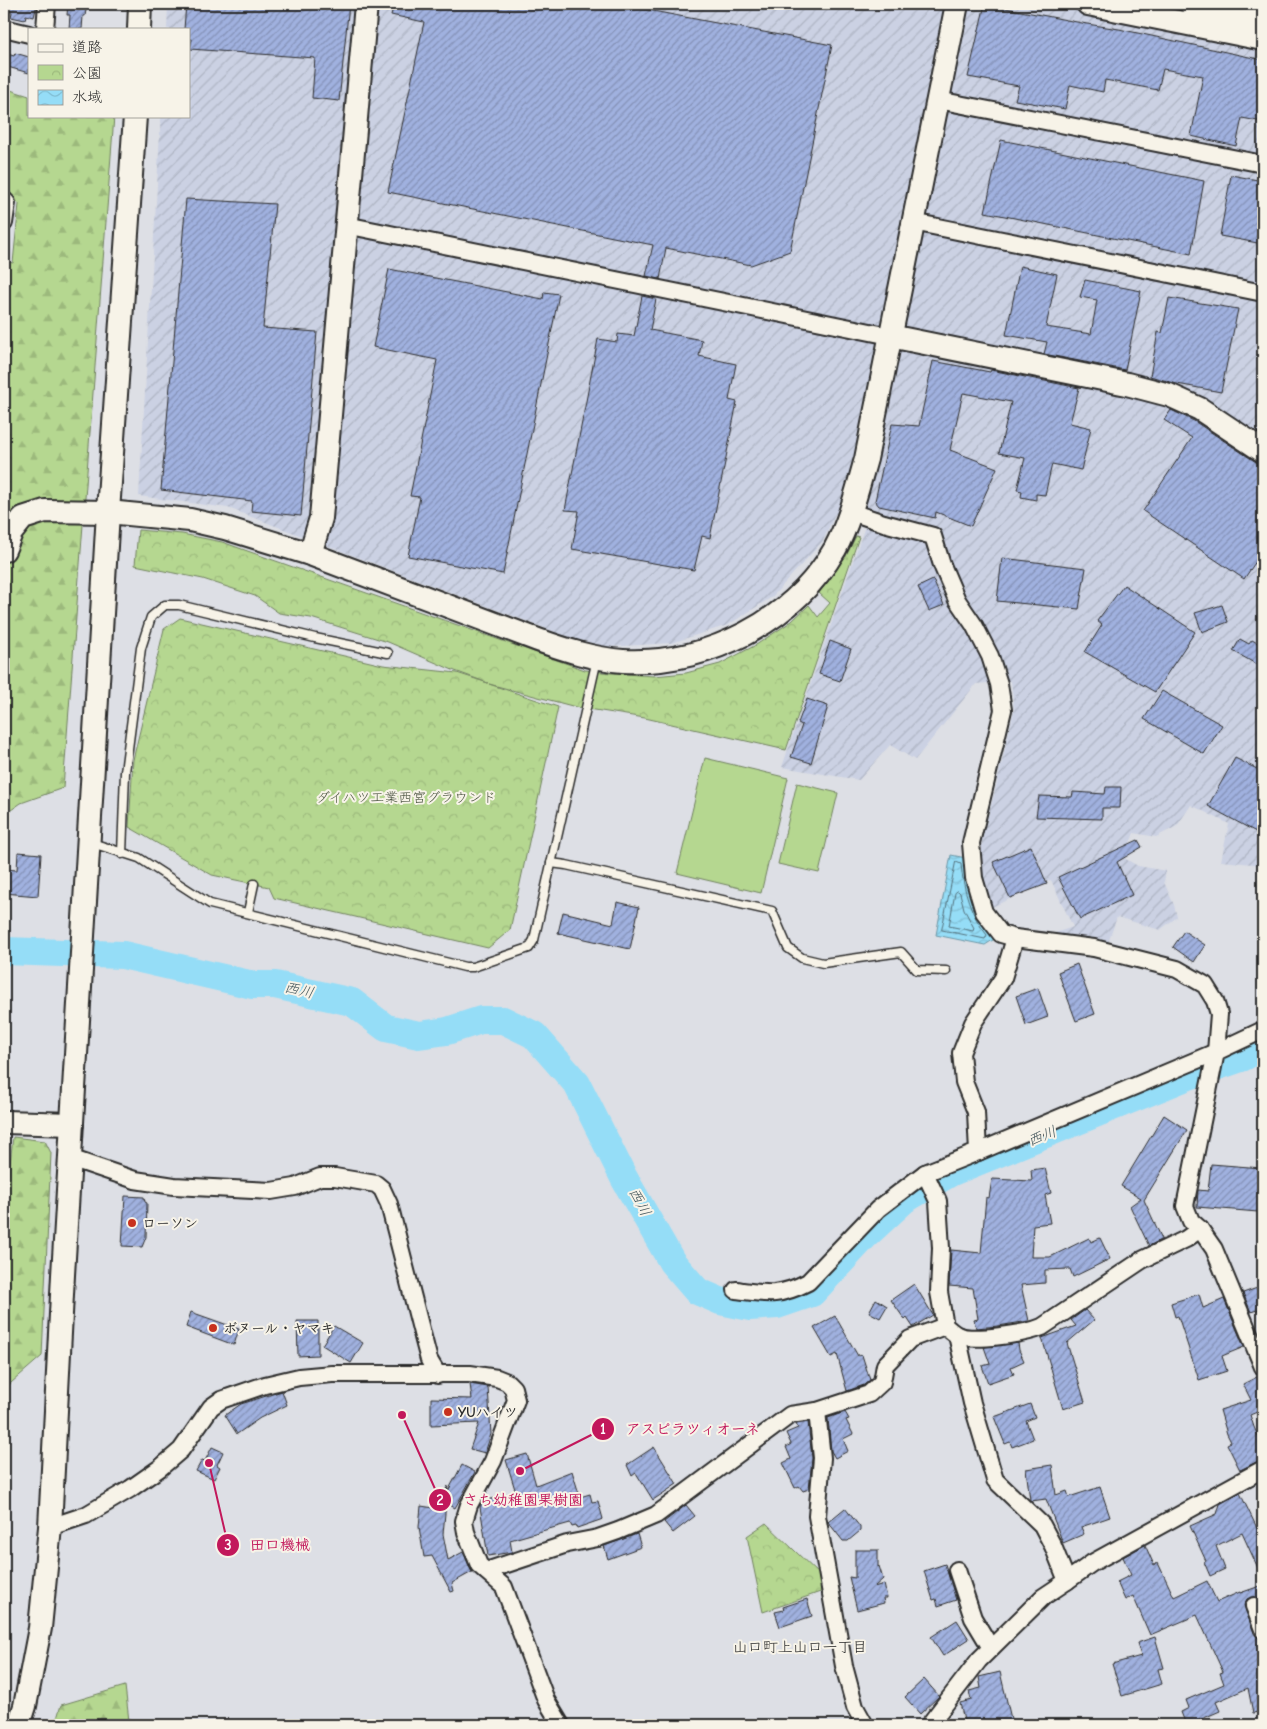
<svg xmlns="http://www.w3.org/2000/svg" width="1267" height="1729" viewBox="0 0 1267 1729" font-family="'Comic Neue','Klee One',sans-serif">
<defs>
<pattern id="industrial-furrows" width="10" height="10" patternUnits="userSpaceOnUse" patternTransform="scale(1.25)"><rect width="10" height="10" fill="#cbd1e3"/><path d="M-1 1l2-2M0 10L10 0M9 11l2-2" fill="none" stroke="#aeb4c3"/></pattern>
<pattern id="forest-firs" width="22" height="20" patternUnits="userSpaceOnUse" patternTransform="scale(1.25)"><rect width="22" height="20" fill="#b5d790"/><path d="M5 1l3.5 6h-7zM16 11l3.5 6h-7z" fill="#9cb97c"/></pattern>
<pattern id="park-crowns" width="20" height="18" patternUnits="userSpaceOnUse" patternTransform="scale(1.25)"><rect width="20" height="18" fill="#b5d790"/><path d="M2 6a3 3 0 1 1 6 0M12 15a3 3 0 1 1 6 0" fill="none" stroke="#9cb97c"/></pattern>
<pattern id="water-waves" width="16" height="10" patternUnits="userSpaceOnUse" patternTransform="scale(1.25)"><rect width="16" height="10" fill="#95ddf7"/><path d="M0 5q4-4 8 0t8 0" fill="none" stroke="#81bed4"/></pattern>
<pattern id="building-hatch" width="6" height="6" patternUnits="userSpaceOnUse" patternTransform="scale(1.25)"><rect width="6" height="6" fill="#a0b1df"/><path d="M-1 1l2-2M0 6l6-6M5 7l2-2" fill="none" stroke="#8390b5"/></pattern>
</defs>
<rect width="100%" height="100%" fill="#dddfe5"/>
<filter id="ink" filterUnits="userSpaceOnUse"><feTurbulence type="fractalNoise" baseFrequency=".02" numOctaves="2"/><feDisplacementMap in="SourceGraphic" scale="10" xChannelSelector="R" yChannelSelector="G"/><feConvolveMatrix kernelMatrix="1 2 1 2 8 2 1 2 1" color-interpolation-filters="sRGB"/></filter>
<g filter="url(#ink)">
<!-- industrial -->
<polygon fill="url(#industrial-furrows)" points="168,4 1263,4 1263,865 1221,861 1229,824 1191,805 1177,826 1156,837 1134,833 1124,858 1138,866 1166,871 1164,882 1174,905 1177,917 1160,930 1117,917 1108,943 1052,934 1073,927 1051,880 992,907 981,880 982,838 996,787 1014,710 1011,681 976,684 915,760 890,745 859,780 782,767 865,526 835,514 823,541 772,597 728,625 671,643 607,647 571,638 228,508 139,496 161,116 189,116 189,29 167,29"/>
<!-- forest -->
<g fill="url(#forest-firs)" stroke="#70815e">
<polygon points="4,88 29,96 29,116 114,116 63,788 21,803 4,815 4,261 13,263 19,204 4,187"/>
<polygon points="13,1137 45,1141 51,1153 42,1356 4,1389 4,1217"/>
<polygon points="125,1686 129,1721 135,1725 55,1725 61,1705"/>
</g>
<!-- park -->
<g fill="url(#park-crowns)" stroke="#70815e">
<polygon points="138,530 182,534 222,542 585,670 611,673 654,676 686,673 720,664 756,645 792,621 809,605 818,617 830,603 819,593 846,556 856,536 859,537 786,750 645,718 576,707 489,684 558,707 510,930 488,948 274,898 269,887 212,875 129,827 133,760 164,629 180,618 383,665 457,673 488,683 455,671 388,642 311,618 279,613 255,596 203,579 135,565"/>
<polygon points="766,1523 823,1578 826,1590 763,1612 747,1536"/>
</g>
<!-- pitch -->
<g fill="#b5d790" stroke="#70815e">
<polygon points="705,758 788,778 761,893 677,873"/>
<polygon points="797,783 838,793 819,873 778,864"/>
</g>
<!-- water -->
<polygon fill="url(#water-waves)" stroke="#6b96a5" points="951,855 966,858 996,938 985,945 936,935"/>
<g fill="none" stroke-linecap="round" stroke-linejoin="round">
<!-- shore -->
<g stroke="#55727d" stroke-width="1">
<path d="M956 862 961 864C963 889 971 916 987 935L985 939 942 930Z"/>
<polygon points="958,891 960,893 964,909 974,928 973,931 949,926 955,893"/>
</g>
<!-- river -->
<polyline stroke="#95ddf7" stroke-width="28" points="4,951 123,955 253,985 275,985 352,1002 386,1028 419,1035 447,1031 481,1020 503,1020 534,1035 577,1084 624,1178 672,1262 697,1291 720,1301 750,1307 777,1305 812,1293 865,1236 904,1200 952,1172 1186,1077 1244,1057 1263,1046"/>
</g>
<!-- building -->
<g fill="url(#building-hatch)" stroke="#2b2b2b">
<polygon points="4,4 37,4 34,17 26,15 25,20 11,17 12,12 4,10"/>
<polygon points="68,4 87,4 85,16 83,16 82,29 69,29 70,15 67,15"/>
<polygon points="186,4 349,4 339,101 312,98 315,58 190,49 192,39 189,39 189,29 184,29"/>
<polygon points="394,4 616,4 832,45 790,251 751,265 666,248 660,279 646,276 653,245 388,192 424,22 391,15"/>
<polygon points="985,4 1087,24 1119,29 1263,60 1263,122 1242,118 1236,146 1191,136 1203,76 1163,69 1158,90 1105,80 1103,92 1070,85 1065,109 1015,100 1019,86 968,77"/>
<polygon points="4,53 14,56 15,53 29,57 29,73 4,66"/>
<polygon points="1001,140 1204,181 1191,254 985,212"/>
<polygon points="1231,175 1263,181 1263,244 1220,236"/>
<polygon points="186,199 275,204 263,328 317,332 301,516 251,511 252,501 161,490"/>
<polygon points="1020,266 1057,274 1046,327 1091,334 1097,300 1080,297 1085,280 1141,291 1125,370 1044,354 1047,342 1006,335"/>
<polygon points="389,269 543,299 544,292 559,294 503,574 408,556 420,497 410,496 437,360 373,347"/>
<polygon points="642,296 656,299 650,330 702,340 699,356 736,364 729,400 737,402 710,538 702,536 694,570 572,549 579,511 565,510 598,339 617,342 618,334 634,336"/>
<polygon points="1169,298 1238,309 1221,392 1177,384 1150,376 1158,332 1162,333"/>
<polygon points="933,361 990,372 991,370 1079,388 1070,423 1091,428 1081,470 1052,464 1045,495 1036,494 1036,500 1021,497 1022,491 1017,490 1025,458 999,453 1011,402 963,393 950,450 997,468 971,526 936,512 935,518 879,506 875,501 892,424 919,426"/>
<polygon points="1171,410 1194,421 1256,462 1263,464 1263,551 1244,579 1143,511 1192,438 1164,420"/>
<polygon points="1002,558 1086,568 1079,609 997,601"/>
<polygon points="933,580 944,605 929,611 918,587"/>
<polygon points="1124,585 1195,632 1155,692 1085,652 1102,625 1097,621"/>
<polygon points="1222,605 1228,622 1202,632 1195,613"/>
<polygon points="1240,639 1249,644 1252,640 1263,646 1263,668 1233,651"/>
<polygon points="830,641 851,649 840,681 819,674"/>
<polygon points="1162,691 1222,725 1204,754 1144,719"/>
<polygon points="807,699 828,706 811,763 791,757 802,725 798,723"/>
<polygon points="1235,758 1263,772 1263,819 1256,832 1208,806"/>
<polygon points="1106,787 1121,787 1120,808 1102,808 1102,819 1036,817 1039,796 1072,797 1073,792 1105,794"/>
<polygon points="1138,840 1142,847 1117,862 1132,895 1080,919 1058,877"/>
<polygon points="1031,846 1047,884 1010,898 993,862"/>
<polygon points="18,852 41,854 38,896 4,893 4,869 17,870"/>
<polygon points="617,902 639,907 630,949 558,933 563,912 613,924"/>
<polygon points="1184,931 1205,945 1194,962 1173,947"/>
<polygon points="1077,964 1095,1014 1076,1021 1058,972"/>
<polygon points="1038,988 1048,1017 1026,1025 1016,996"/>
<polygon points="1164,1115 1187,1130 1144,1200 1162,1239 1149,1246 1130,1206 1141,1198 1121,1186"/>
<polygon points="1211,1164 1262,1168 1258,1212 1197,1207 1198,1190 1208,1191"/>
<polygon points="1045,1168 1051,1193 1045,1195 1050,1223 1033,1225 1031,1257 1050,1257 1089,1238 1091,1242 1100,1238 1110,1259 1073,1277 1070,1269 1045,1270 1045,1283 1021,1285 1029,1321 998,1326 976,1328 974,1320 978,1319 973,1288 949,1286 951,1250 981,1253 986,1197 989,1198 992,1179 1032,1181 1031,1170"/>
<polygon points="125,1196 144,1197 145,1202 147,1203 146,1237 142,1247 122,1246"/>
<polygon points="914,1284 933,1315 913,1327 907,1318 905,1320 891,1300"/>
<polygon points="1263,1286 1263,1308 1251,1312 1243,1293"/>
<polygon points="1199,1294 1203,1308 1224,1299 1244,1347 1222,1356 1227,1371 1199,1380 1178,1316 1175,1317 1171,1303"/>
<polygon points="876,1299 887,1306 880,1318 869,1312"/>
<polygon points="1085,1310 1094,1320 1067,1343 1085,1402 1063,1409 1042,1338 1076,1326 1071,1320"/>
<polygon points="191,1312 239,1329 234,1345 186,1327"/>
<polygon points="835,1316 858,1356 862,1355 870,1380 864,1385 847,1391 837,1354 831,1357 814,1328"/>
<polygon points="297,1321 318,1321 318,1355 298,1356"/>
<polygon points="334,1326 363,1343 351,1363 322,1345"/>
<polygon points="1018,1343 1019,1350 1024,1361 1011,1367 1014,1374 988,1383 982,1366 990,1364 984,1347"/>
<polygon points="1259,1376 1263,1377 1263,1425 1257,1412 1250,1415 1254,1427 1263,1447 1263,1459 1240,1470 1227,1444 1231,1442 1227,1434 1220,1410 1251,1400 1243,1384"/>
<polygon points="470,1384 488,1387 491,1434 485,1453 470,1449 479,1423 431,1425 431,1398 472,1399"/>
<polygon points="282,1391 287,1405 260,1418 237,1434 225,1415 241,1404"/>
<polygon points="1030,1404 1035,1417 1026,1421 1033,1439 1012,1447 1010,1442 1005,1444 994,1417"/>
<polygon points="845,1412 849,1419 846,1420 853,1434 843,1439 848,1451 835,1458 831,1451 828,1418"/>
<polygon points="808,1422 812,1458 809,1489 803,1491 799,1486 795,1488 783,1463 791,1459 786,1447 791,1444 786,1433 798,1428 796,1424"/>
<polygon points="212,1447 223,1452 217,1465 220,1467 214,1479 196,1471 202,1460 205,1461"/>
<polygon points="654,1447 677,1484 653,1500 636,1473 632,1476 627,1465"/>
<polygon points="527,1454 536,1485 572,1471 580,1497 590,1494 592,1502 598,1501 603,1519 577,1528 576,1526 572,1527 570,1523 510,1540 512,1552 488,1556 480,1507 483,1500 517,1496 506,1460"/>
<polygon points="462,1465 475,1472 455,1508 446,1503 443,1534 448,1560 463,1552 472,1572 452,1583 454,1591 451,1592 432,1556 424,1557 419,1527 421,1506 434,1508 448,1486 447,1493"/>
<polygon points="1052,1465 1056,1495 1067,1491 1069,1497 1100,1487 1110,1517 1081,1527 1084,1534 1063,1543 1046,1499 1031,1501 1030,1500 1026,1469"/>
<polygon points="1240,1493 1258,1530 1263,1528 1263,1579 1242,1533 1216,1546 1225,1569 1210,1576 1204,1562 1206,1561 1190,1526 1217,1514 1220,1504"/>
<polygon points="686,1505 695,1516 673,1533 664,1522"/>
<polygon points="845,1508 860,1527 860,1531 848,1541 843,1541 828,1522"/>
<polygon points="637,1534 641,1547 608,1559 604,1546"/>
<polygon points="1145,1545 1154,1565 1158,1563 1174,1597 1207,1581 1217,1602 1240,1592 1240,1593 1263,1585 1263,1602 1260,1598 1251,1597 1247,1599 1244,1605 1254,1633 1257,1637 1263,1639 1263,1711 1253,1713 1248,1688 1216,1702 1220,1711 1197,1721 1199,1725 1186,1725 1181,1712 1189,1708 1186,1700 1224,1684 1220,1673 1223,1672 1197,1615 1150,1635 1133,1596 1125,1600 1117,1582 1131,1575 1123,1557"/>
<polygon points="855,1550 878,1550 878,1567 879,1566 883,1579 874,1587 884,1584 887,1598 883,1598 884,1603 857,1610 849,1577 855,1578"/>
<polygon points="945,1564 956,1600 938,1606 936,1599 933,1600 924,1571"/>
<polygon points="807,1599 812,1616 780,1627 775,1612 784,1610 783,1607"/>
<polygon points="957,1620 969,1639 943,1656 931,1637"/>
<polygon points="1155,1637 1164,1668 1158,1669 1162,1684 1122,1696 1112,1664 1141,1656 1137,1643"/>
<polygon points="1000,1672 1012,1723 1004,1725 965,1725 960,1703 971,1700 969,1691 981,1688 979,1677"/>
<polygon points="924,1679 939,1696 920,1714 905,1697"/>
</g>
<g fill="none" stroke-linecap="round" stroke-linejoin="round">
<!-- lane casing -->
<g stroke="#2b2b2b" stroke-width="11">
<g id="lane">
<polyline points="92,843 139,858 210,904 465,967 473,967 529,948 534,940 597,659"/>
<polyline points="122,854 125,772 141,648 151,617 165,605 179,605 315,638 388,653"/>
<polyline points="551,863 566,865 772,911 788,948 802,958 823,963 901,952 917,970 946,971"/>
<polyline points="248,912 254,884"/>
</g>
</g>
<!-- street casing -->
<g stroke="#2b2b2b" stroke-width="20">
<g id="street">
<polyline points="4,28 29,34"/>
<polyline points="45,29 47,4"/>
<polyline points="938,100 1263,164"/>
<polyline points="4,200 7,203 4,223"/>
<polyline points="913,222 1263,293"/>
<polyline points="346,225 890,336"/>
<polyline points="851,512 884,523 933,536 942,565 957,600 974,625 990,656 999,684 1003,710 971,843 974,878 984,912 1001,934 1015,938 1094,948 1177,969 1205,985 1215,1001 1219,1014 1216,1052 1185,1206 1191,1221 1200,1229 1214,1249 1263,1367"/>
<polyline points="978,1152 1216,1052 1263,1030"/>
<polyline points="70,1158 135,1180 174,1186 271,1191 295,1187 320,1177 335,1177 376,1184 382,1189 389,1204 424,1341 429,1360 438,1375"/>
<path d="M925 1173 938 1201 941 1248 939 1292 945 1326C949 1329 953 1333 957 1335 973 1342 1025 1334 1042 1327L1142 1260 1186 1239 1200 1229"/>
<path d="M736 1290C767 1294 779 1297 808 1282L878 1209 925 1173 978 1152 976 1112 964 1082 961 1053 973 1023 1003 978 1015 938"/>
<polyline points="957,1335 972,1403 995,1480 1042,1525 1053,1546 1067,1581"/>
<polyline points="817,1411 822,1458 817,1516 844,1666 855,1707 865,1725"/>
<polyline points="50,1527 86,1515 130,1489 160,1468 181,1450 211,1407 221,1400 265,1385 299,1377 332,1374 470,1374 497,1378 507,1382 513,1388 516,1400 493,1461 469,1505 464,1521 466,1532 479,1565 504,1587 546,1700 561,1725"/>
<polyline points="957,1570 973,1618 991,1648"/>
<polyline points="486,1571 567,1544 598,1538 618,1531 656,1515 790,1415 817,1411 869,1394 882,1382 885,1365 910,1339 945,1326"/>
<polyline points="1254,1606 1263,1629"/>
<polyline points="929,1725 979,1660 1043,1597 1067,1581 1092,1563 1263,1469"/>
</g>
</g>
<!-- secondary casing -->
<g stroke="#2b2b2b" stroke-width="26">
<g id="secondary">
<polyline points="1088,4 1263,39"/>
<polyline points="1191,4 1263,19"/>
<polyline points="139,29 140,4"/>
<polyline points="890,336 1127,384 1169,395 1200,409 1263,451"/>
<path d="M4 550 11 533 23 518 45 511 108 512 190 520 225 528 310 554 538 640C566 650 594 659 623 661 707 665 793 622 835 549 850 521 857 490 866 459L957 4"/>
<polyline points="310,554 321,518 366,4"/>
<polyline points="4,1122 72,1124"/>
<polyline points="19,1725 25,1706 40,1628 50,1527 63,1275 108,512 135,116"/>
</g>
</g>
<!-- lane -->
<use href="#lane" stroke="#f7f3e8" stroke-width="8"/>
<!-- street -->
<use href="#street" stroke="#f7f3e8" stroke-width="16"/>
<!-- secondary -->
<use href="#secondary" stroke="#f7f3e8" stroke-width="22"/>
</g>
</g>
<!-- markers -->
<g fill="#c8321e" stroke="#f7f3e8" stroke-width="2">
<circle cx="132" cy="1223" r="5"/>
<circle cx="213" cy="1328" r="5"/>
<circle cx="448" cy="1412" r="5"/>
</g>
<g text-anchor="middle" stroke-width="4" stroke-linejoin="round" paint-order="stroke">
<!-- park labels -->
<g font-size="14" fill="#4e5644" stroke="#f7f3e8">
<text x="406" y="802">ダイハツ工業西宮グラウンド</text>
</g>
<!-- poi labels -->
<g font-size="14" font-weight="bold" fill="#2b2b2b" stroke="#f7f3e8" text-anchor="start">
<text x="142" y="1228">ローソン</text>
<text x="223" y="1333">ボヌール・ヤマキ</text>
<text x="458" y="1417">YUハイツ</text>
</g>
<!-- water labels -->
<g font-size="15" font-style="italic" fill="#46585e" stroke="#f7f3e8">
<text transform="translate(299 990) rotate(13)" y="5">西川</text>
<text transform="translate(1042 1136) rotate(-22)" y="5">西川</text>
<text transform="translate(640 1202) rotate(62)" y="5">西川</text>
</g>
<!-- neighbourhood labels -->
<g font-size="15" fill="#2b2b2b" stroke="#f7f3e8">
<text x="800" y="1652">山口町上山口一丁目</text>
</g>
</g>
<!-- callouts -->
<path fill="none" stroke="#c2185b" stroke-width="2" d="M520 1471L603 1429M402 1415L440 1500M209 1463L228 1545"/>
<g fill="#c2185b" stroke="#f7f3e8" stroke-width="2">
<circle cx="520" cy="1471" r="5"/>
<circle cx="402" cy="1415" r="5"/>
<circle cx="209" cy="1463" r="5"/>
<circle cx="603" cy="1429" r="12"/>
<circle cx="440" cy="1500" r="12"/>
<circle cx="228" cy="1545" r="12"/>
</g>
<g font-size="15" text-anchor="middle" font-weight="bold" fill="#fff">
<text x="603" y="1434">1</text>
<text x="440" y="1505">2</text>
<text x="228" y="1550">3</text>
</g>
<g font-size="15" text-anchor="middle" font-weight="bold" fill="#c2185b" stroke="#f7f3e8" stroke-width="4" stroke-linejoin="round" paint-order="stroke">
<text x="693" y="1434">アスピラツィオーネ</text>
<text x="523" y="1505">さち幼稚園果樹園</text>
<text x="280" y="1550">田口機械</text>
</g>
<!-- margin -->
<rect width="1267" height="1729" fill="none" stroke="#f7f3e8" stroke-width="20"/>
<rect x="10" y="10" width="1247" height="1709" fill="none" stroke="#2b2b2b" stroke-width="2" filter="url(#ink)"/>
<!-- legend -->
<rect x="28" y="28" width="162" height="90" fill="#f7f3e8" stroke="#a5a39c"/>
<rect x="38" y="44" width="25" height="8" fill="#f7f3e8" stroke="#a5a39c"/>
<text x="72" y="52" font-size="15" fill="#2b2b2b">道路</text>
<rect x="38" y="65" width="25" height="15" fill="url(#park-crowns)" stroke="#a5a39c"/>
<text x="72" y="78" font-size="15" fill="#2b2b2b">公園</text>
<rect x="38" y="90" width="25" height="15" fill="url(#water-waves)" stroke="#a5a39c"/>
<text x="72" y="102" font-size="15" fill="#2b2b2b">水域</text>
</svg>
